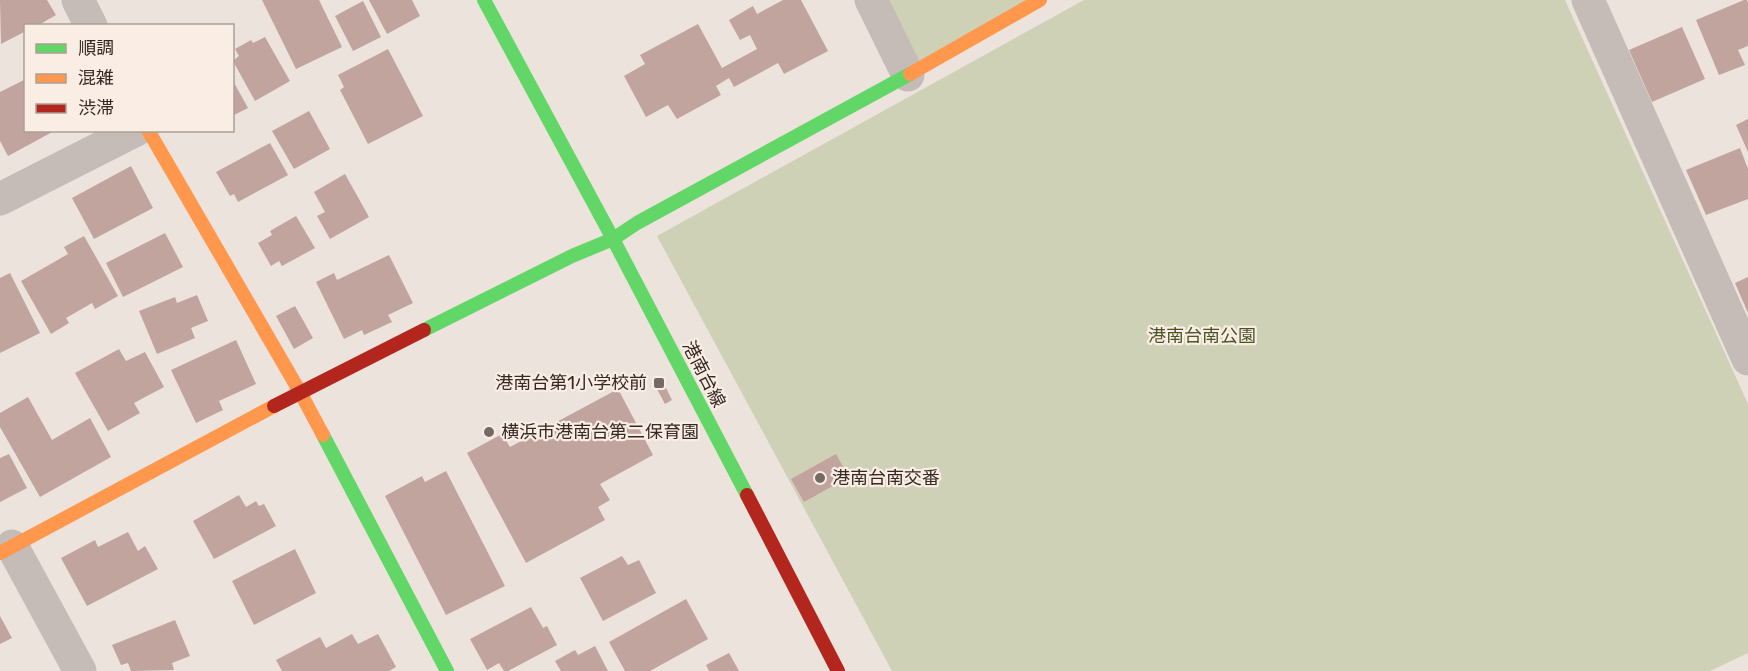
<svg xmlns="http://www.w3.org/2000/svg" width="1748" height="671" viewBox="0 0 1748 671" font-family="Rubik,'Noto Sans JP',sans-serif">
<rect width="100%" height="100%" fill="#ece3dd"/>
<!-- green -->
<g fill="#cfd1b6">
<polygon points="871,0 1040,0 908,75"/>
<polygon points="1084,0 1565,0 1748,404 1748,653 1710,671 892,671 657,236"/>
</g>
<!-- building -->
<g fill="#c1a49e">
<polygon points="0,0 47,0 56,15 37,26 26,26 26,31 1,44"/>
<polygon points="262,0 319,0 342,47 296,69"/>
<polygon points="369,0 412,0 420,16 387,34"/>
<polygon points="783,0 801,0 828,51 784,74 778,63 734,87 729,78 716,86 721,95 677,119 668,105 646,117 624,76 645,64 640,55 698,24 722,68 757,49 750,35 740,40 729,20 753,6 757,14"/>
<polygon points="1744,0 1747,0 1748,3 1748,46 1738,50 1745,65 1719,75 1696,20"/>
<polygon points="363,1 381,37 353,51 335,16"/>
<polygon points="1682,27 1705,79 1652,102 1629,50"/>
<polygon points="265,37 290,81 255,101 233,61 239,56 235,49 251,40 253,43"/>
<polygon points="388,49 423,116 368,144 340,90 344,87 338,75"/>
<polygon points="26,79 26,130 56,130 8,156 0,141 0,92"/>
<polygon points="232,79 248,108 232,116"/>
<polygon points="309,111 330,149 294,169 272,131"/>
<polygon points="1748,119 1748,152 1736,125"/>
<polygon points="270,143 288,175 238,202 234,194 230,196 216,172"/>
<polygon points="1740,148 1748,169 1748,199 1706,215 1686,170"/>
<polygon points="131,166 153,208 94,239 72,198"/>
<polygon points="345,174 369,217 330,239 317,216 325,212 314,192"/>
<polygon points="296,216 315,248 282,266 279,261 271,266 258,243 272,235 270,231"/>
<polygon points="165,233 183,267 123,297 106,263"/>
<polygon points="84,236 118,296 95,309 92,303 66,318 69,323 51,334 21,281 68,254 64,247"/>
<polygon points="389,255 413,303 388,315 392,322 364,335 362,330 344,339 316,282 334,273 337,280"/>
<polygon points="10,273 40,333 0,353 0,278"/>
<polygon points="1748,277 1748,313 1735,283"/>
<polygon points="197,295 208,321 191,328 195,338 157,354 139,311 175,297 177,303"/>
<polygon points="295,306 313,338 294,349 276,316"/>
<polygon points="236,340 256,384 219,401 223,410 196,423 171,370"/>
<polygon points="119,349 126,361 145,352 164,387 134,403 140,413 108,431 75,373"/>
<polygon points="661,378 672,400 665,404 653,382"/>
<polygon points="618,389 653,455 600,484 610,500 598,507 605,520 526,563 467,453 502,434 510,447"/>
<polygon points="28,397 52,440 90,418 111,457 40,497 0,427 0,413"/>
<polygon points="9,454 27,488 0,502 0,458"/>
<polygon points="836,454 849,477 804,502 791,479"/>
<polygon points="446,471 505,586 446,615 385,496 422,476 425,482"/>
<polygon points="239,495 246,507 256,501 259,506 264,504 276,526 214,559 193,521"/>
<polygon points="128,532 138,551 145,546 158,569 87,606 61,558 95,540 98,547"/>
<polygon points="295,549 316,593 254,625 232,581"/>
<polygon points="622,556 628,565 639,560 656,593 603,621 580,578"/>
<polygon points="686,599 708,639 650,671 625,671 609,642"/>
<polygon points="531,607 543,628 547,626 557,645 508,671 504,671 499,663 487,670 470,639"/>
<polygon points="0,616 12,638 0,644"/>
<polygon points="175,620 190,656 172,663 174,670 131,671 128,663 121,665 112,645"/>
<polygon points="352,634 358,644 378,634 396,667 389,671 282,671 276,660 320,637 326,648"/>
<polygon points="595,646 608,671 561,671 555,661 575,650 578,655"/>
<polygon points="729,653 739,671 709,671 706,665"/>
</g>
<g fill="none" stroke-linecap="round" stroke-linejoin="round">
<!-- street -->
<g stroke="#c5bcb7" stroke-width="33">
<polyline points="78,0 91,26"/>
<polyline points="871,0 908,75"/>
<polyline points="1588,0 1748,359"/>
<polyline points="0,199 136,130"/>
<polyline points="12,546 80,671"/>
</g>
<!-- fast -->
<g stroke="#63d668" stroke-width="14">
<polyline points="484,0 613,239 747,495"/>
<polyline points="424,330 572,256 613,239 637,223 910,74"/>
<polyline points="323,435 447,671"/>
</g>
<!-- slow -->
<g stroke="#ff974d" stroke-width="14">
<polyline points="910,74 1040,0"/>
<polyline points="148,130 300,392 323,435"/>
<polyline points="0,553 274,406"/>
</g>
<!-- jam -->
<g stroke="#b3261e" stroke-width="14">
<polyline points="274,406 424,330"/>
<polyline points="747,495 838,671"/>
</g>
</g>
<!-- markers -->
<g fill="#756a65" stroke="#faede3" stroke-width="2">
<rect x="653" y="377" width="12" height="12" rx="3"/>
<circle cx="489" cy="432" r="6"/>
<circle cx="820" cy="478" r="6"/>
</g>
<g text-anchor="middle" stroke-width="4.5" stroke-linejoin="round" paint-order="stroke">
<!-- park labels -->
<g font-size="18" fill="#495528" stroke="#faede3">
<text x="1202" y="342">港南台南公園</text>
</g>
<!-- street labels -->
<g font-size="18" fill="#352925" stroke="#faede3">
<text transform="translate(704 374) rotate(63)" y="6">港南台線</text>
</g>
<!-- poi labels -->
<g font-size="18" fill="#352925" stroke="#faede3" text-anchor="start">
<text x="647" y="389" text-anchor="end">港南台第1小学校前</text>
<text x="501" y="438">横浜市港南台第二保育園</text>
<text x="832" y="484">港南台南交番</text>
</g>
</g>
<!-- legend -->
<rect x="24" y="24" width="210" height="108" fill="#faede3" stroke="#ab9f97" stroke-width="1.5"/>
<rect x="36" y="44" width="30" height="9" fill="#63d668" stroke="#ab9f97" stroke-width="1.5"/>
<text x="78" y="54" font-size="18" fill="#352925">順調</text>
<rect x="36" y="74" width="30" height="9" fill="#ff974d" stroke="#ab9f97" stroke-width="1.5"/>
<text x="78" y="84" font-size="18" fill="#352925">混雑</text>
<rect x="36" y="104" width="30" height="9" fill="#b3261e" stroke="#ab9f97" stroke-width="1.5"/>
<text x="78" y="114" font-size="18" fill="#352925">渋滞</text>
</svg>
